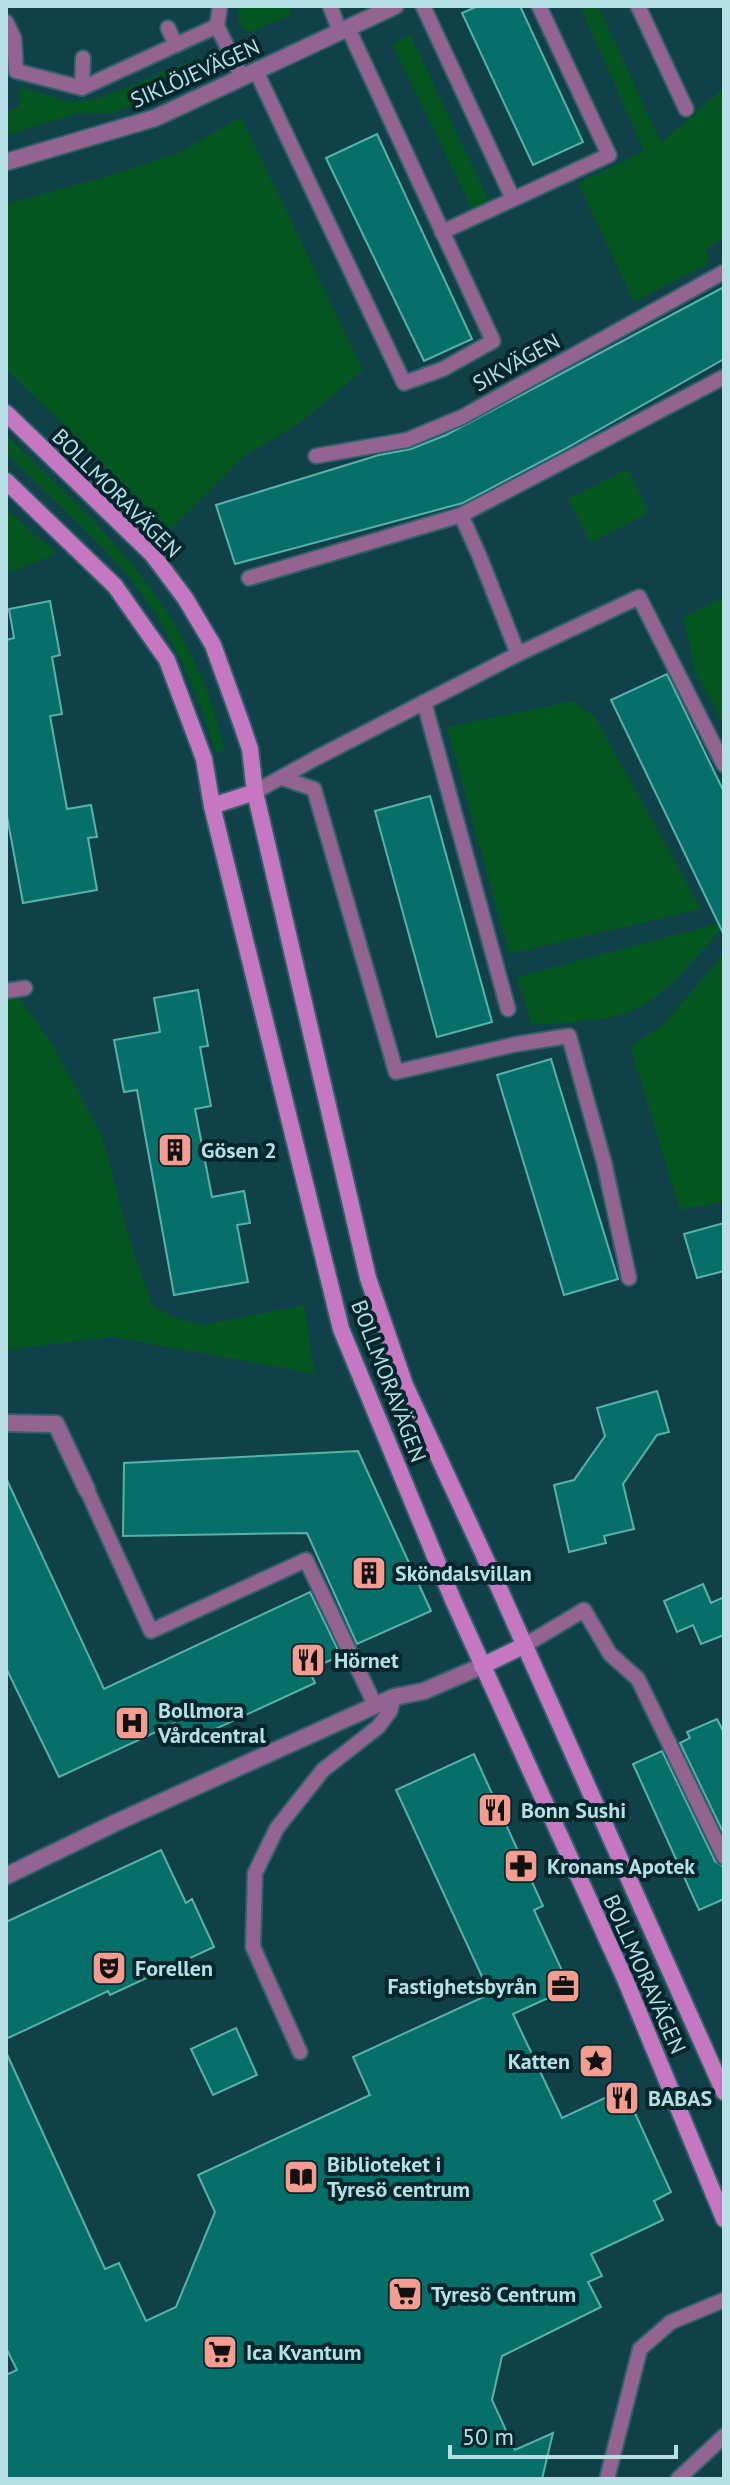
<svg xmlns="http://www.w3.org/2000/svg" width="730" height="2485" viewBox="0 0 730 2485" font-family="'PT Sans',sans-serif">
<rect width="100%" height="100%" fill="#104148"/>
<!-- green -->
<g fill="#045621">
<polygon points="238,6 289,6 291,15 247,33 239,22"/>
<polygon points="580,6 598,6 661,143 724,88 724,238 705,250 711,262 634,302 578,183 644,151"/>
<polygon points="410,34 489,202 472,209 392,44"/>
<polygon points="200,58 207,58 210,69 115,113 79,113 6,135 6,113 19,106 20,87 71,102 96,99"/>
<polygon points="241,117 363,370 301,422 243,457 167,533 102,462 6,369 6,204 112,175 180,152"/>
<path d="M6 435C105 531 194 609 224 750L215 752C199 690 166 620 124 571 87 530 45 492 6 453Z"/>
<polygon points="627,469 649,512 591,543 568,499"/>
<polygon points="6,509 57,554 6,574"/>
<polygon points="724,597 724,723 723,724 695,671 683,617"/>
<polygon points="573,701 595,717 701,909 509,954 447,727"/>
<path d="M724 922V926C696 956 666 999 626 1013 597 1023 562 1022 532 1025L517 977Z"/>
<polygon points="724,953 724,1202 680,1210 630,1046 664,1024"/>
<polygon points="6,968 8,982 52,1044 102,1136 131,1244 152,1304 171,1317 203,1325 304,1305 315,1374 114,1337 6,1350"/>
</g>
<!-- building -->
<g fill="#076f69" stroke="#59b2aa" stroke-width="2">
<polygon points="478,6 520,6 583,142 533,165 462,13"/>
<polygon points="377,134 472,339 424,361 326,158"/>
<polygon points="724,287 724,359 563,450 463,503 235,564 216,505 379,455 411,449 446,435"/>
<polygon points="50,601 60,655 52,657 62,714 50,716 67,809 91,805 97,837 88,838 97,890 23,903 6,811 6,640 14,638 9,609"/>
<polygon points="667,674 724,792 724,935 611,700"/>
<polygon points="430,796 492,1022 437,1037 375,811"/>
<polygon points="198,990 208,1046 200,1047 211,1106 195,1109 212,1197 244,1191 250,1223 237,1225 248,1282 174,1295 137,1090 124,1092 114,1040 160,1032 154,998"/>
<polygon points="551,1059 618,1279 564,1295 497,1075"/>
<polygon points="724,1223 724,1271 697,1278 684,1234"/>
<polygon points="657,1391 669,1432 657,1435 623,1484 634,1529 604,1536 606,1543 569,1552 554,1485 574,1480 605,1436 597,1408"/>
<polygon points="358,1451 431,1611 357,1644 307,1533 123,1536 124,1463"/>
<polygon points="6,1478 104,1689 310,1592 339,1652 333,1655 335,1658 309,1670 315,1683 185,1743 175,1723 59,1777 6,1668"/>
<polygon points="703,1584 711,1603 724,1597 724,1635 701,1644 693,1625 677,1632 664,1601"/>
<polygon points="717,1719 724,1733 724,1834 680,1743 690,1738 687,1732"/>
<polygon points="662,1751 715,1861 724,1867 724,1899 699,1910 633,1764"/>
<polygon points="474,1754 543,1906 534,1910 570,1988 513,2014 562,2118 624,2089 671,2192 654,2201 663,2220 591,2254 602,2276 588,2282 601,2307 502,2356 492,2400 515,2450 553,2433 542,2479 6,2479 6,2375 17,2370 6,2348 6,2052 105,2269 119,2263 146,2321 176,2307 215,2212 198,2175 370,2095 353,2057 490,1994 396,1790"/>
<polygon points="161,1850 186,1903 192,1899 214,1947 110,1995 108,1991 6,2039 6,1922"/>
<polygon points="236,2028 257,2075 213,2095 191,2049"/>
</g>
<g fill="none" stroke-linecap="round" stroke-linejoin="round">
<!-- lane casing -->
<g stroke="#316168" stroke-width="18">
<g id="lane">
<polyline points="330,6 340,32"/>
<polyline points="423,6 513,199"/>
<polyline points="638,6 686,109"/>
<polyline points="6,22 14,38 16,71 82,88 217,26 242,77"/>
<polyline points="217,26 220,6"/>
<polyline points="168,28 176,45"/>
<polyline points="256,71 404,383 443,369 493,341 348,28"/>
<polyline points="82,88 83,58"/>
<polyline points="442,232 609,155 539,6"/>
<polyline points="316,456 407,440 462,417 724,272"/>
<polyline points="461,515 479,555 518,654"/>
<polyline points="249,578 461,515 724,377"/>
<polyline points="424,702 508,1009"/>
<polyline points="282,778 314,789 396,1072 517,1044 569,1036 604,1162 629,1278"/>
<polyline points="255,792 318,757 518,654 639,597 724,765"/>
<polyline points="6,991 25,988"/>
<polyline points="87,1490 151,1631 306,1560 375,1705"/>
<polyline points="525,1645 584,1610 610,1654 638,1679 724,1857"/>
<polyline points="300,2052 253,1947 255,1873 277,1828 323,1770 378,1727 390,1711 394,1697"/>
<polyline points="607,2479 640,2349 671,2322 724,2300"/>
<polyline points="678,2479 724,2436"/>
</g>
</g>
<!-- street casing -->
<g stroke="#316168" stroke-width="20">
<g id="street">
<polyline points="6,162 155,118 395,6"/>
<polyline points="6,1423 56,1424 87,1490"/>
<polyline points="6,1876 115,1823 394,1697 424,1691 482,1666"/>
</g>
</g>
<!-- secondary casing -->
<g stroke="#316168" stroke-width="20">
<g id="secondary">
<polyline points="6,413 152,554 185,598 213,645 239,717 250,749 255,792 368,1278 405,1385 495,1579 724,2092"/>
<polyline points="6,481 115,586 167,660 204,759 212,806 341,1329 453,1600 625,1979 724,2219"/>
<polyline points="212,806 255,792"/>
<polyline points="482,1666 525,1645"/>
</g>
</g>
<!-- lane -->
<use href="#lane" stroke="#936391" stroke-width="14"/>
<!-- street -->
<use href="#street" stroke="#936391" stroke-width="16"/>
<!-- secondary -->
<use href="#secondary" stroke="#c578c1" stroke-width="16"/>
</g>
<!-- icons -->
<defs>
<g id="building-square" transform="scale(1.8)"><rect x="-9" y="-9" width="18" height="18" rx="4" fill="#f59c90" stroke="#00262c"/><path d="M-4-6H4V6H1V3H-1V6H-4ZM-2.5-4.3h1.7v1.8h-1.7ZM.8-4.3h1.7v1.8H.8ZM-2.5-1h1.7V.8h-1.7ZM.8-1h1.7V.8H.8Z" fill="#111"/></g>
<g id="restaurant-square" transform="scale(1.8)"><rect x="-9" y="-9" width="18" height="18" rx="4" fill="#f59c90" stroke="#00262c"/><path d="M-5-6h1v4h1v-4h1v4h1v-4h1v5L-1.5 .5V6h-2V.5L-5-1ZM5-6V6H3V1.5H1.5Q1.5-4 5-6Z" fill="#111"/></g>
<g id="hospital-square" transform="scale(1.8)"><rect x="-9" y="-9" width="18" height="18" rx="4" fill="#f59c90" stroke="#00262c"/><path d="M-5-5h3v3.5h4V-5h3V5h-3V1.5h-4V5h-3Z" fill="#111"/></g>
<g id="pharmacy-square" transform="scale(1.8)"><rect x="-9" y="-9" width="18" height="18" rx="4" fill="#f59c90" stroke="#00262c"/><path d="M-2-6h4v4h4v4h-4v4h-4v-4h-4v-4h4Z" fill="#111"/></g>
<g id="theatre-square" transform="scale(1.8)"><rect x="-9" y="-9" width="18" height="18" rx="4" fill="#f59c90" stroke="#00262c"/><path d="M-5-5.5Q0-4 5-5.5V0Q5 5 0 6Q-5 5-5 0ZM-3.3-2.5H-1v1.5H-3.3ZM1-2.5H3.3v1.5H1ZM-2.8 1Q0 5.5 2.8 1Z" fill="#111"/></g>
<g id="office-square" transform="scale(1.8)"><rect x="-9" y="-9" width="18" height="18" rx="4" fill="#f59c90" stroke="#00262c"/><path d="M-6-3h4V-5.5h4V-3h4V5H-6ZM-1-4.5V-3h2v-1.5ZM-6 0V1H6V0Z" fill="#111"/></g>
<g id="sight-square" transform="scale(1.8)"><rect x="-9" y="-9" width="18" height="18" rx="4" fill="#f59c90" stroke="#00262c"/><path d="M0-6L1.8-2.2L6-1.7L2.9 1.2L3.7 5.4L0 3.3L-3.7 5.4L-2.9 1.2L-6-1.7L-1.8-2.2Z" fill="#111"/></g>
<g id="library-square" transform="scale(1.8)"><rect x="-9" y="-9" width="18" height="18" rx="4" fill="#f59c90" stroke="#00262c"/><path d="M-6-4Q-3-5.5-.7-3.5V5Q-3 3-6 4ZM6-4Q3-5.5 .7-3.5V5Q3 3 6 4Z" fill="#111"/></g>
<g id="supermarket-square" transform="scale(1.8)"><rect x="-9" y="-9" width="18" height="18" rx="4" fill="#f59c90" stroke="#00262c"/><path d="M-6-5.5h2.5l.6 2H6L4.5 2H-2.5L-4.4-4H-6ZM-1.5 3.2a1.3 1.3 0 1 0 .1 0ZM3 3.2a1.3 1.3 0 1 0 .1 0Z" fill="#111"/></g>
</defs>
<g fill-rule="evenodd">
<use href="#building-square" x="175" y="1150"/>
<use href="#building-square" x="369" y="1573"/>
<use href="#restaurant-square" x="308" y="1660"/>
<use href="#hospital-square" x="132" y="1723"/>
<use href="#restaurant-square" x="495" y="1810"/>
<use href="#pharmacy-square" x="521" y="1866"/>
<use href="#theatre-square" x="109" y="1968"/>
<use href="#office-square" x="563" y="1986"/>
<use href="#sight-square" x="596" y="2061"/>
<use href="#restaurant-square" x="622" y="2098"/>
<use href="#library-square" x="301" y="2177"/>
<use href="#supermarket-square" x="405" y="2294"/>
<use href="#supermarket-square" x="220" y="2352"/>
</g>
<g text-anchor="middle" stroke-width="8" stroke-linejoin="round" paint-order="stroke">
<!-- street labels -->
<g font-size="22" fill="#b7dfe6" stroke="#00262c">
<text transform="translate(195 73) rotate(-24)" y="8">SIKLÖJEVÄGEN</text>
<text transform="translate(516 362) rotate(-29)" y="8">SIKVÄGEN</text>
<text transform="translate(117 493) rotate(45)" y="8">BOLLMORAVÄGEN</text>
<text transform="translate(389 1381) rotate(69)" y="8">BOLLMORAVÄGEN</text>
<text transform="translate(645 1974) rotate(66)" y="8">BOLLMORAVÄGEN</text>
</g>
<!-- poi labels -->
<g font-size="22" font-weight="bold" fill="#b7dfe6" stroke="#00262c" text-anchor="start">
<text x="201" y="1158">Gösen 2</text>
<text x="395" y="1581">Sköndalsvillan</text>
<text x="334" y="1668">Hörnet</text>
<text x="158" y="1718">Bollmora<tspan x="158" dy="25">Vårdcentral</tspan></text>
<text x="521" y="1818">Bonn Sushi</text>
<text x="547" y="1874">Kronans Apotek</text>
<text x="135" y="1976">Forellen</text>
<text x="537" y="1994" text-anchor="end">Fastighetsbyrån</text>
<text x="570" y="2069" text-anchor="end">Katten</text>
<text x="648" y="2106">BABAS</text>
<text x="327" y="2172">Biblioteket i<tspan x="327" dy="25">Tyresö centrum</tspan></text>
<text x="431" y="2302">Tyresö Centrum</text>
<text x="246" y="2360">Ica Kvantum</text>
</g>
</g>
<!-- border -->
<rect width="730" height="2485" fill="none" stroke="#b7dfe6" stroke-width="16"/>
<!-- scale -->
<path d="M450 2445v12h226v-12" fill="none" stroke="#b7dfe6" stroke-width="4"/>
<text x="462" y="2445" font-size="24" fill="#b7dfe6" stroke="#00262c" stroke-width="6" paint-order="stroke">50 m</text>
</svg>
